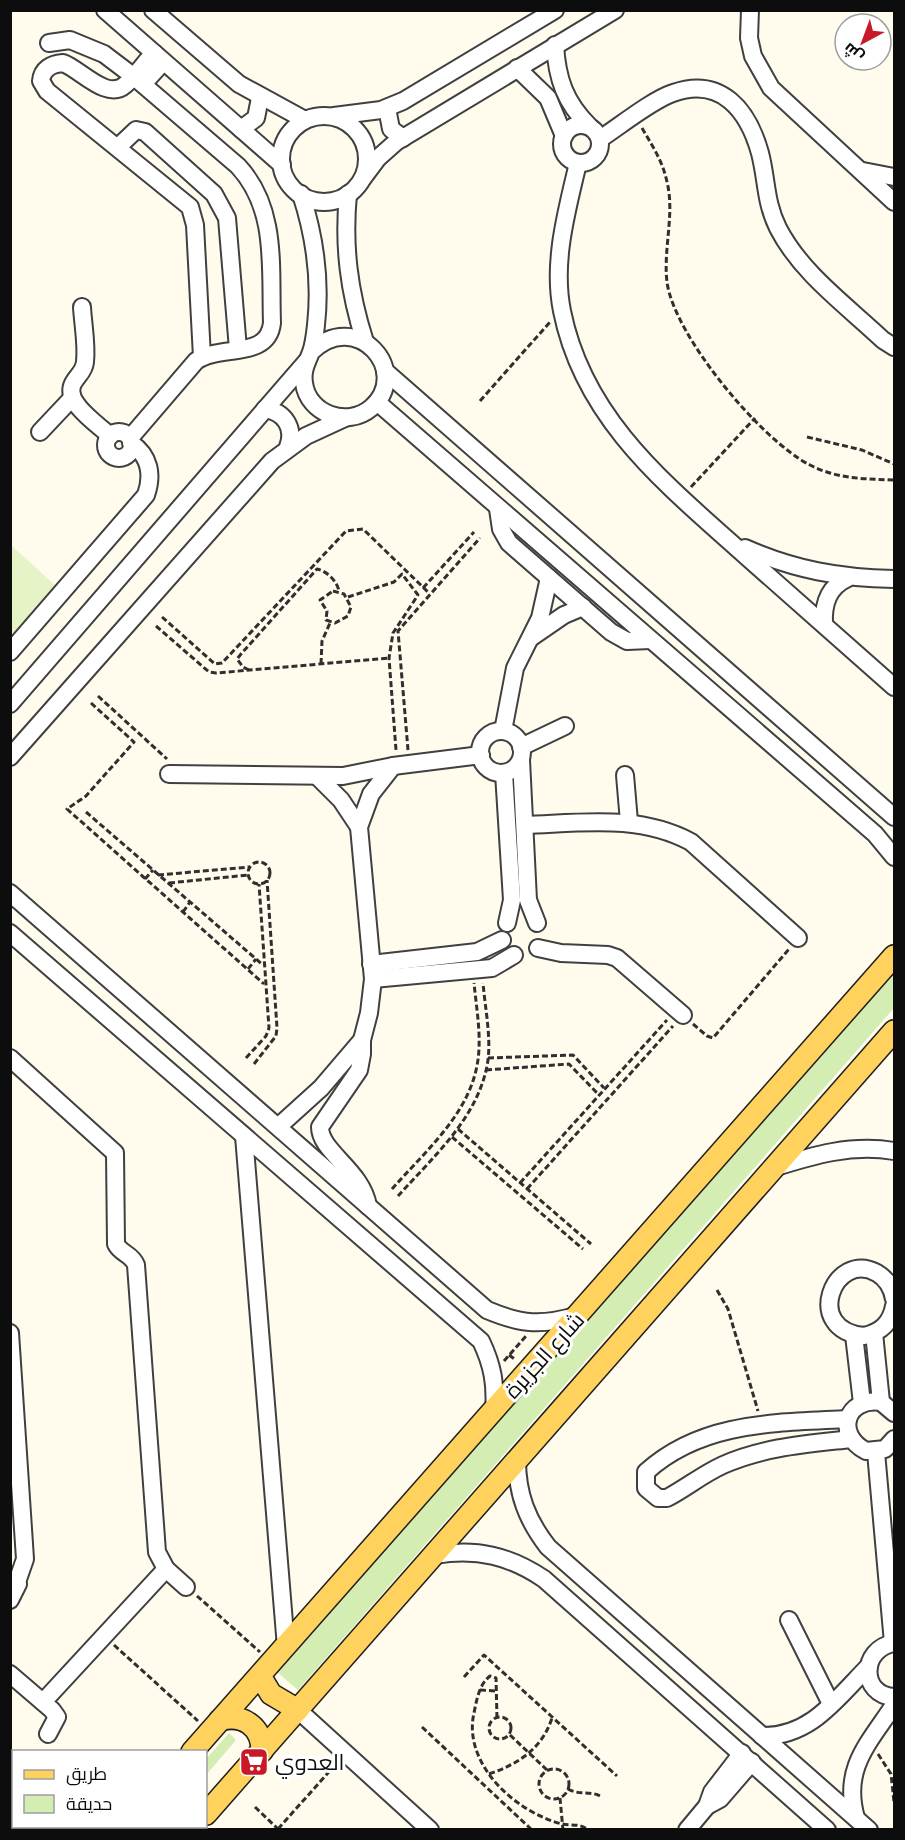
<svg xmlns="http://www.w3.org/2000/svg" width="905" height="1840" viewBox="0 0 905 1840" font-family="'Zilla Slab',Cairo,serif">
<rect width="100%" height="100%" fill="#fffbed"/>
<!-- green -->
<g fill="#d3edb3">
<polygon points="894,973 894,1008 298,1690 276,1671"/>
<polygon points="229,1733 236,1740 206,1775 206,1759"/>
</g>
<!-- pitch -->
<polygon fill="#e5f3c6" points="11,545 60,590 11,644"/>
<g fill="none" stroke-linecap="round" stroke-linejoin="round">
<!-- minor casing -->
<g stroke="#404040" stroke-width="20">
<g id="minor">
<polyline points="105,10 282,165"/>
<polyline points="153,10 239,84 305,120"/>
<polyline points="750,10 749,38 753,56 771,88 894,202"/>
<path d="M49 43 70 40 104 54 133 76 238 166C278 209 270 268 272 323 268 360 220 344 196 361L130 438"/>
<path d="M555 45C557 79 565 102 589 126"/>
<path d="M154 53C144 63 136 76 125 85 107 101 80 69 63 63 51 64 42 69 41 81L47 91 190 207 195 225 202 357"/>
<polyline points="517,68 548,98 564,136"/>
<polyline points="143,84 163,62"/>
<polyline points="387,108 391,129 403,138"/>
<polyline points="334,116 381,110 403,101 555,10"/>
<circle cx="324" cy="159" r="43"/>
<circle cx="581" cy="144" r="19"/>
<polyline points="241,129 256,118 260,98"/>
<path d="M600 139C620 126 652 100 673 93 721 76 748 110 760 153 767 180 765 202 778 228 801 273 846 305 883 340L894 347"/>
<polyline points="118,147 136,130 145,132 214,194 227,218 238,349"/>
<path d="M578 163C567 210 552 262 562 311 584 421 668 486 747 557 796 600 845 644 894 687"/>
<polyline points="863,171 894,177"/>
<polyline points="363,178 378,158 396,142 615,10"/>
<path d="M301 194C315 237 321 280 316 325 315 334 314 344 311 352 307 363 302 370 304 383 308 414 347 428 371 408 413 372 356 307 311 352"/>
<path d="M348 194C343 246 349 292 365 342"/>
<path d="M82 307C83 325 87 344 85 362 84 373 75 377 72 386 66 404 99 425 110 436"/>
<polyline points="385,371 894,817"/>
<polyline points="377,402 875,834 894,857"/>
<path d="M265 409C285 412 295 428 288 447"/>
<polyline points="40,432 72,398"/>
<circle cx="119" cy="445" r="13"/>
<polyline points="498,509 501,529 509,543 611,632 627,641 650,640"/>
<path d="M745 548C795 570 840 578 894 579"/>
<path d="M824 624C823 604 828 587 848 578"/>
<polyline points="532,637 564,615 583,607"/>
<path d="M10 652 146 495C153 475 150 456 131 443"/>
<polyline points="10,704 306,362"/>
<polyline points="503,731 515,668 540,618 549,578"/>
<circle cx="501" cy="752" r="21"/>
<polyline points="521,747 565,726"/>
<polyline points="10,757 272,461 306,436 345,418"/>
<polyline points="521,760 528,900 537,923"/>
<polyline points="504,773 512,900 507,923"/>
<polyline points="169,774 343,776 393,766 481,755"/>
<polyline points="625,775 629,822"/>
<polyline points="318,777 341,800 359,827"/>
<path d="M525 825C582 823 639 814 691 842L798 938"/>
<path d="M10 893 487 1310C523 1325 541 1326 579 1315"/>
<path d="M10 933 481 1341C493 1366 496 1385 494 1412"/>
<polyline points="538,948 561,953 608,955 617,958 683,1015"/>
<polyline points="371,964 477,952 502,940"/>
<polyline points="373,979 492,968 514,955"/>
<path d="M10 1058 115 1153 116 1244C121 1254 132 1254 136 1265L157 1552 166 1569 186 1587"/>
<polyline points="279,1126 321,1088 362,1040"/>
<polyline points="244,1136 286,1647"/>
<path d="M773 1168C814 1155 851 1144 894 1151"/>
<path d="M368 1206C362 1170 320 1152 320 1127L359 1070 362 1054V1040L369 1013 373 979 359 827 371 794 393 766"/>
<path d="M894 1299C892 1287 887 1279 877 1273 834 1249 802 1330 864 1336 881 1332 891 1323 894 1306"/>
<polyline points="10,1333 25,1559 17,1582"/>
<polyline points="874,1333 881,1402"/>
<polyline points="854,1335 862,1403"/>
<path d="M894 1413 881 1402C846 1397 834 1434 866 1451L885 1449 894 1439"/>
<path d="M848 1419C777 1423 702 1421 646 1472V1488L658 1498H667C686 1488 703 1474 723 1465 763 1447 807 1444 851 1439"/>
<polyline points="876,1452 893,1643"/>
<path d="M517 1460C517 1494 527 1520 548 1547L869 1830"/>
<path d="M435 1555C477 1548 510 1556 544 1579L827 1830"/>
<polyline points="10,1582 18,1584 10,1600"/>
<polyline points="789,1620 831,1704"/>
<path d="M894 1643C860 1649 860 1695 894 1697"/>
<polyline points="10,1674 52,1710 57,1717 48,1734"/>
<polyline points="43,1702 166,1569"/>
<polyline points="298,1710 430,1830"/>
<path d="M762 1736C811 1737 837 1698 869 1666"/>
<polyline points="10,1805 14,1808"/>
<polyline points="707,1806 720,1799 752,1762"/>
<path d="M856 1818C842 1769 868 1744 894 1705"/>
<polyline points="40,1826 47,1830"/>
<polyline points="16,1830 19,1826"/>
<polyline points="687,1830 707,1806 712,1792 742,1753"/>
</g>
</g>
<!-- major casing -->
<g stroke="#1e1e1e" stroke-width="24">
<g id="major">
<polyline points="260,1676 271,1694 298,1710"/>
<path d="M220 1720C243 1713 262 1727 262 1751"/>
<polyline points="192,1752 894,956"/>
<polyline points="206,1814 894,1031"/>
<polyline points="122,1830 124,1826"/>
<polyline points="192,1830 195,1826"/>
</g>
</g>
<!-- path -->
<g stroke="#2f2f2f" stroke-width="3" stroke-dasharray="6 3" stroke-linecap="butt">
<path d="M642 128C652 145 663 162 667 182 675 214 663 249 667 282 674 336 762 441 810 465 837 479 865 479 894 480"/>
<polyline points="480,401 550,322"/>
<polyline points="807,437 862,450 894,464"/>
<polyline points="691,487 755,418"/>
<polyline points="423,588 474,532"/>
<polygon points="333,591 344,594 351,607 348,616 335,623 326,620 327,611 320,600"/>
<polyline points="348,597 394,582 402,574 418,595 393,633 389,658 396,750"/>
<polyline points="162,617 215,664 222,663 346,531 363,529 429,593"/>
<polyline points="156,626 209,672 216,673 389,658"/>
<polyline points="321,664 322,641 330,623"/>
<path d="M249 670 243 667 237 659 241 654 317 569C327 571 338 582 339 592"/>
<polyline points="98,696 167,759"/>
<polyline points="91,703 134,742 86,796 67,809 264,984"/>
<polyline points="408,750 398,631 480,538"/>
<polyline points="86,812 263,965"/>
<circle cx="259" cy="873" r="11"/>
<polyline points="158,875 249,867"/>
<polyline points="145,879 153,870"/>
<polyline points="169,883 248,875"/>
<polyline points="183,912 190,902"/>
<polyline points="248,969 256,959"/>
<polyline points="693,1024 707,1036 713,1038 789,949"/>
<polyline points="246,1058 266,1036 269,1028 259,884"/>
<polyline points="488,1058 573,1055 604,1088"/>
<polyline points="254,1064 276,1036 277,1028 267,880"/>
<polyline points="486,1070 569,1064 599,1095"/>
<polyline points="458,1129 591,1244"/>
<polyline points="452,1137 583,1249"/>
<polyline points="520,1183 667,1020"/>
<path d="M392 1189C429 1147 477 1108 479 1048 480 1027 476 1004 474 983"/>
<polyline points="527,1189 673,1026"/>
<path d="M398 1196C434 1156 480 1116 488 1060 491 1036 485 1007 483 983"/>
<polyline points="717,1290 728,1309 758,1411"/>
<polyline points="509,1355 516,1360"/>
<polyline points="504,1361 526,1336"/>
<polyline points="197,1596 260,1652"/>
<polyline points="114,1645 198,1721"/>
<polyline points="464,1677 484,1655 617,1776"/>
<polyline points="480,1690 496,1691"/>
<circle cx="500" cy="1728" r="11"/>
<path d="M497 1718 496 1678 490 1676C478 1685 476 1704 473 1718 466 1768 518 1813 562 1824 572 1826 580 1823 588 1830"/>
<polyline points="422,1727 532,1830"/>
<polyline points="510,1735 547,1770"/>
<polyline points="878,1754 891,1774 894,1802"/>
<circle cx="554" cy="1784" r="15"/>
<path d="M489 1774C518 1764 542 1749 552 1718"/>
<polyline points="10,1777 14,1773"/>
<path d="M568 1789C580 1796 591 1790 602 1797"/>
<polyline points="560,1798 563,1830"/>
<polyline points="255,1807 279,1830"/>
<polyline points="278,1829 335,1765"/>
</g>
<!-- minor -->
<use href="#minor" stroke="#fff" stroke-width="16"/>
<!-- major -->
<use href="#major" stroke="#ffd25d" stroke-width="21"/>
</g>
<!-- icons -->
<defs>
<g id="supermarket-square" transform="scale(1.5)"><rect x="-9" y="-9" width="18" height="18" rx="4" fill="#c91928" stroke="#fff"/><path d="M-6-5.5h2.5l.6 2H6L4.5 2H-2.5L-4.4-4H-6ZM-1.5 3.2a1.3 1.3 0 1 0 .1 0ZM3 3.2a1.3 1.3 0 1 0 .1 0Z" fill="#fff"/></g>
</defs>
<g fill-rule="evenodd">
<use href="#supermarket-square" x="254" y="1762"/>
</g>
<g text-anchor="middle" stroke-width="6" stroke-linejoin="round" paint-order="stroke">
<!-- street labels -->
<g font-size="22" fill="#0d0d0d" stroke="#fff">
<text transform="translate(544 1355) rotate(-48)" y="8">شارع الجزيرة</text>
</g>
<!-- poi labels -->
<g font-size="22" fill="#0d0d0d" stroke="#fff" text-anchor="start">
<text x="275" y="1770">العدوي</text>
</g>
</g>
<!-- border -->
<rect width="905" height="1840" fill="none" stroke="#0d0d0d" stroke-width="24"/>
<!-- legend -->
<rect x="12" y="1750" width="195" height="78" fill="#ffffff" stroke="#9e9e9e" stroke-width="1.5"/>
<rect x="24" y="1770" width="30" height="9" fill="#ffd25d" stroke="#9e9e9e" stroke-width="1.5"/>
<text x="66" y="1780" font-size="18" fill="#0d0d0d">طريق</text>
<rect x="24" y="1795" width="30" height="18" fill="#d3edb3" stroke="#9e9e9e" stroke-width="1.5"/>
<text x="66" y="1810" font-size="18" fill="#0d0d0d">حديقة</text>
<!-- north arrow -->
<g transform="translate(863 42) rotate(221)"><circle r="28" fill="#ffffff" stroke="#9e9e9e" stroke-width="1.5"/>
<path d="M0-4.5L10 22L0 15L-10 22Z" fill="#c91928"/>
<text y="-9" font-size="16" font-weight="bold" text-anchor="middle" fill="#0d0d0d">ش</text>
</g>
</svg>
